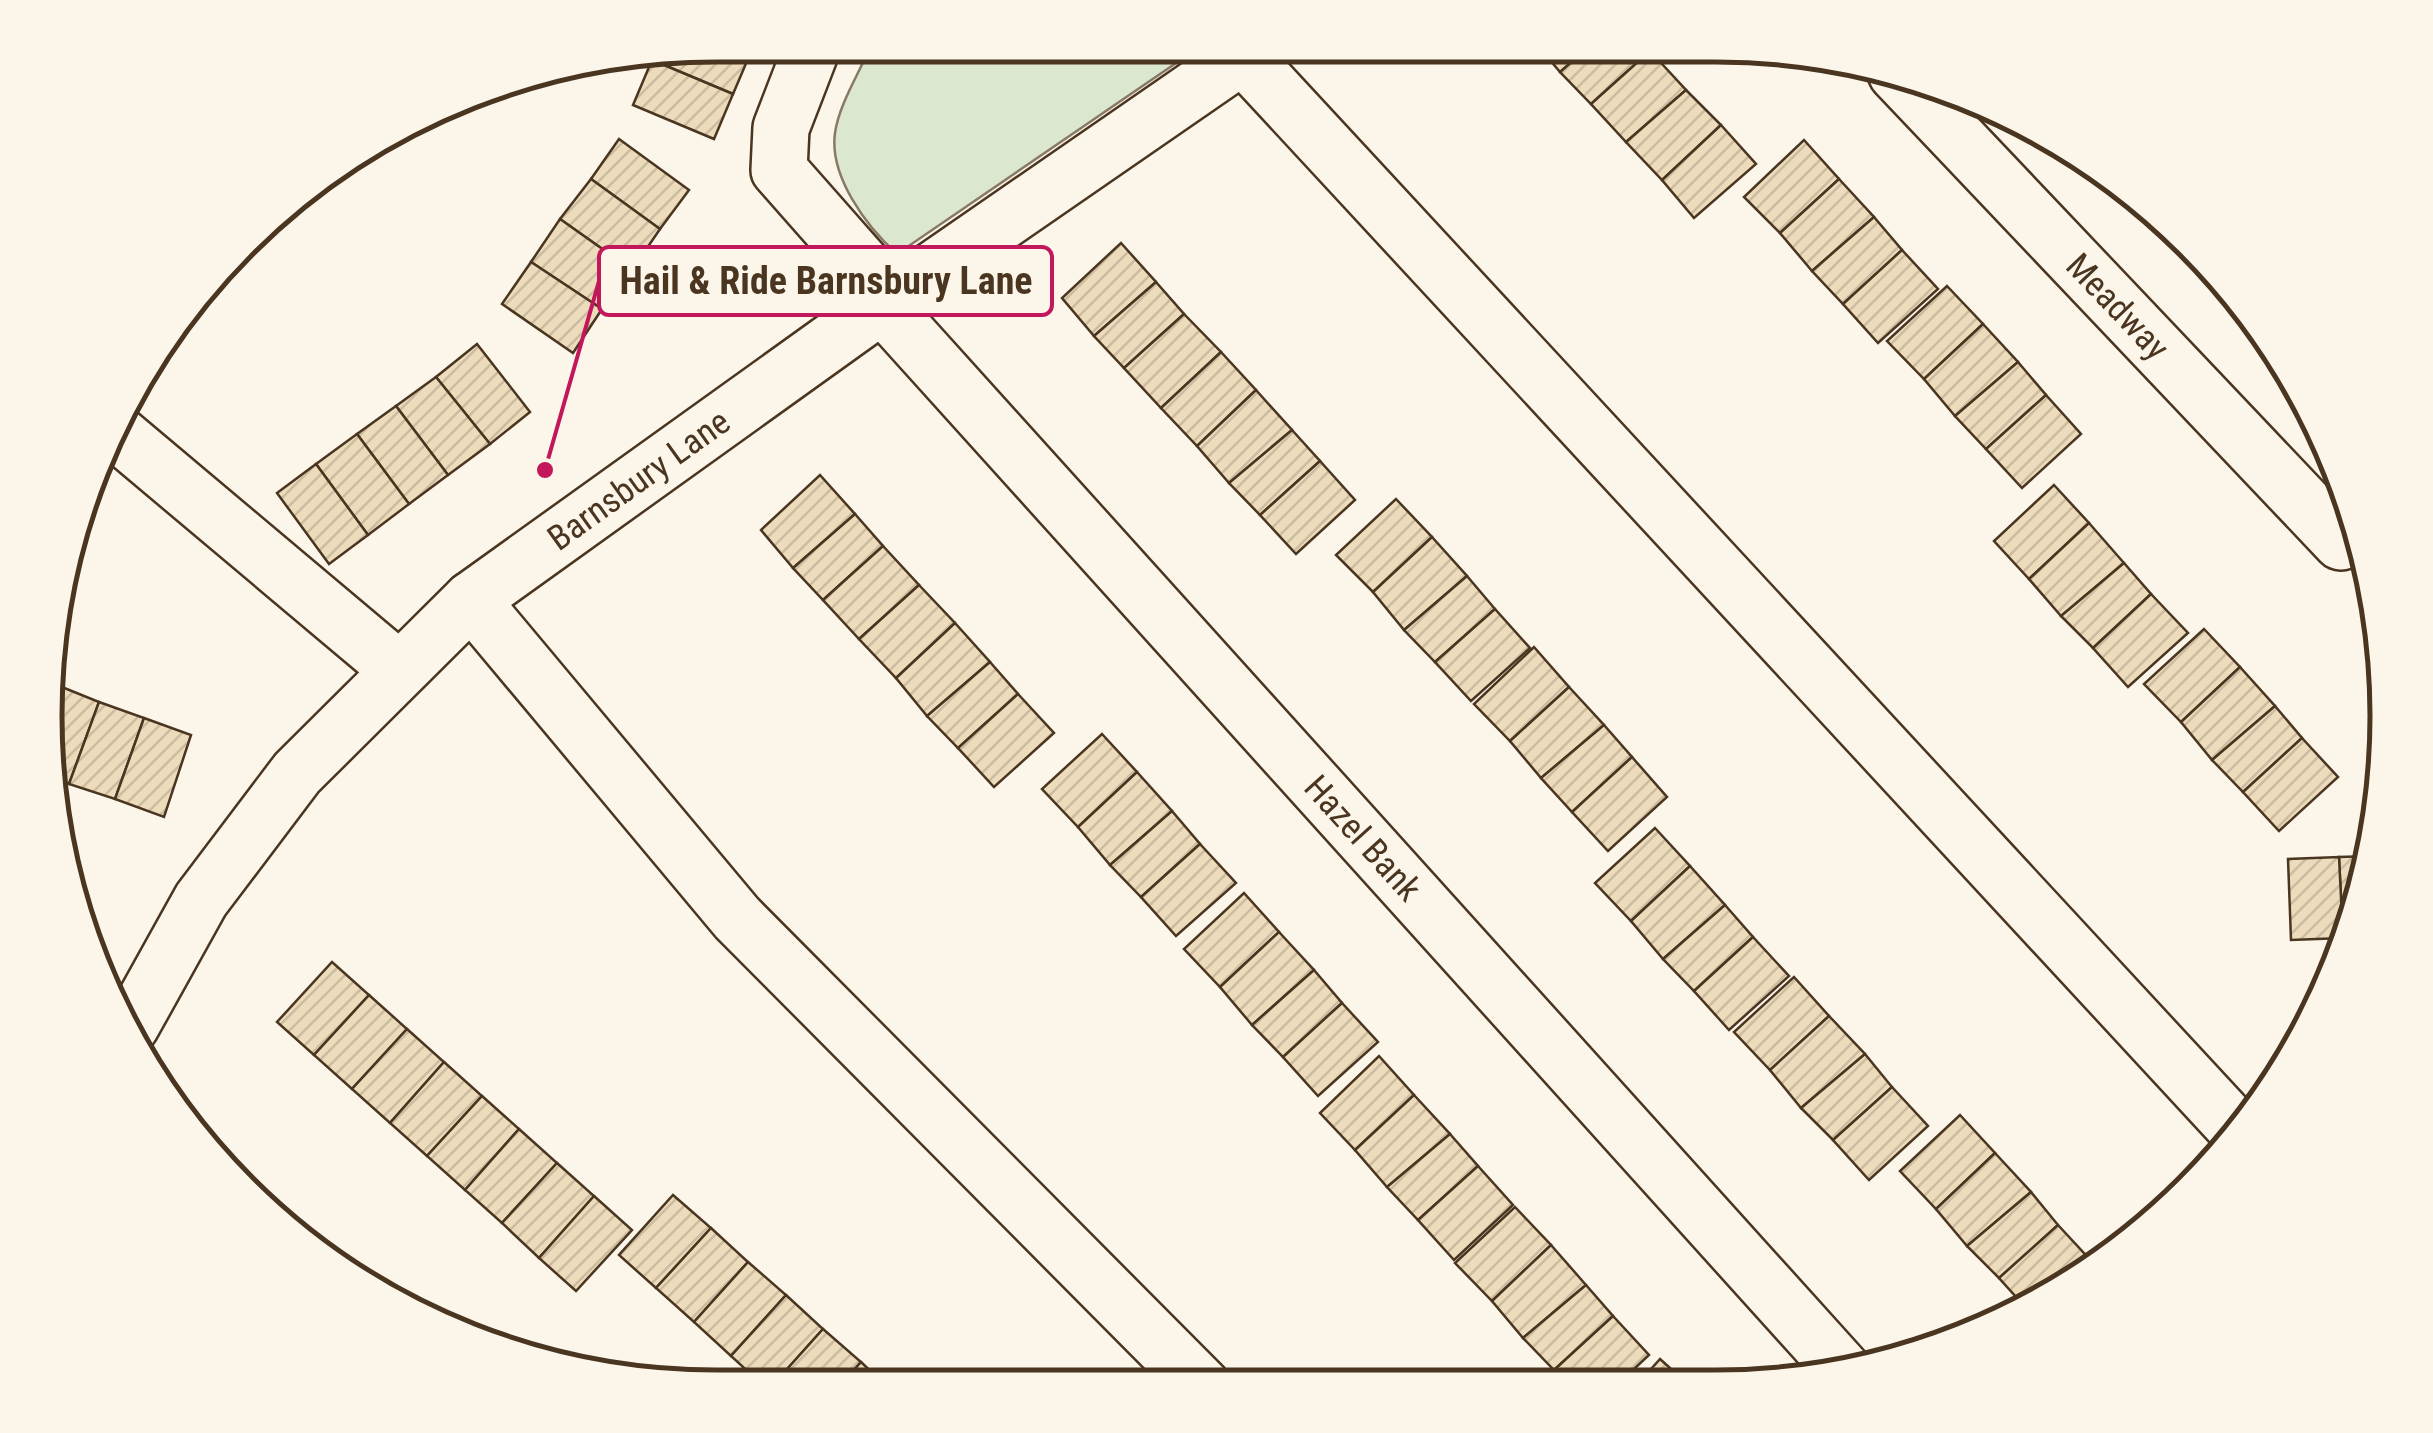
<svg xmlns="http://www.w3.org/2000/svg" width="2433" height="1433" viewBox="0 0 2433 1433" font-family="'Roboto Condensed',sans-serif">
<defs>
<pattern id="building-hatch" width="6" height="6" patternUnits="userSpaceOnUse" patternTransform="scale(2.5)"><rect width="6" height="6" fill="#ecdcbc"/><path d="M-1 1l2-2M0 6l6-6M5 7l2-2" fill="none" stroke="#ccbda1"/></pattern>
</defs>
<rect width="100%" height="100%" fill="#fbf6e9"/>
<!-- grass -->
<path fill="#dce7d0" stroke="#887966" stroke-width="2.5" d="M871 45 1201 46 897 254C866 226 829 176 835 133 839 104 860 72 871 45Z"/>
<!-- building -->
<g fill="url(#building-hatch)" stroke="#4a3520" stroke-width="2.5">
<polygon points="716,45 753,47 733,94 652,60 654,55"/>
<polygon points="1538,46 1590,46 1560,72"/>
<polygon points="1590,46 1646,46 1650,51 1591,104 1560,72"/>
<polygon points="1650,51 1686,90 1626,142 1591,104"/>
<polygon points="652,60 733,94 714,139 633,105"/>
<polygon points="1686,90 1721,125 1662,180 1626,142"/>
<polygon points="1721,125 1756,164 1694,218 1662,180"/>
<polygon points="619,139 689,190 660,229 591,179"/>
<polygon points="1804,140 1839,179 1780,233 1744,197"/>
<polygon points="591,179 660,229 632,270 560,219"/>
<polygon points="1839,179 1874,217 1812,271 1780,233"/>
<polygon points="1874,217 1902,250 1843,304 1812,271"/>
<polygon points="560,219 632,270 602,309 531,262"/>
<polygon points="1121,243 1156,282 1094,336 1062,298"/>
<polygon points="1902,250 1938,289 1878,343 1843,304"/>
<polygon points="531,262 602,309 573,353 502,304"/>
<polygon points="1156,282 1184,314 1124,368 1094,336"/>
<polygon points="1947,286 1983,324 1924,379 1887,341"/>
<polygon points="1184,314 1221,352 1161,408 1124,368"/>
<polygon points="1983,324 2018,362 1955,416 1924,379"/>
<polygon points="477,344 530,412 490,444 436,377"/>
<polygon points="1221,352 1256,390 1197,446 1161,408"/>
<polygon points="2018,362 2046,395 1986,449 1955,416"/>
<polygon points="436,377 490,444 448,475 396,406"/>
<polygon points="1256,390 1292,430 1229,483 1197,446"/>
<polygon points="2046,395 2081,434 2022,488 1986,449"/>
<polygon points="396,406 448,475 409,504 357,434"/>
<polygon points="1292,430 1320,461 1260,515 1229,483"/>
<polygon points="357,434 409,504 368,535 316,464"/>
<polygon points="1320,461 1355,500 1296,554 1260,515"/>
<polygon points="316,464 368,535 329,564 277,493"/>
<polygon points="820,475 855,514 793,568 761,530"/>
<polygon points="2054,485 2089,523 2029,579 1994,541"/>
<polygon points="1396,499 1432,537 1373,592 1336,555"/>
<polygon points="855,514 883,546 823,600 793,568"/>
<polygon points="2089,523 2124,563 2061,616 2029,579"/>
<polygon points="1432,537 1467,576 1404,630 1373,592"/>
<polygon points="883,546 919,585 859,639 823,600"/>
<polygon points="2124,563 2151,594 2093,648 2061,616"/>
<polygon points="1467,576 1495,609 1435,662 1404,630"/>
<polygon points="919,585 955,623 896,678 859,639"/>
<polygon points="2151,594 2188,633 2128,687 2093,648"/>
<polygon points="1495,609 1530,648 1471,701 1435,662"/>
<polygon points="955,623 990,662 927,716 896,678"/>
<polygon points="2204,629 2240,667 2181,722 2144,684"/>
<polygon points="1534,647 1569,687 1510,741 1474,704"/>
<polygon points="990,662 1018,694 958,748 927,716"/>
<polygon points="2240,667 2275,706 2212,760 2181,722"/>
<polygon points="52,683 99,702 69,784 55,779 45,717"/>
<polygon points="1569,687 1604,725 1541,778 1510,741"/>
<polygon points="1018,694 1054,733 994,787 958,748"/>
<polygon points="99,702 144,718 115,799 69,784"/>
<polygon points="2275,706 2302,738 2243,792 2212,760"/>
<polygon points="144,718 191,735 164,817 115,799"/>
<polygon points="1604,725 1632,757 1572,812 1541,778"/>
<polygon points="1102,734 1137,772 1078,827 1042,789"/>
<polygon points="2302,738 2338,777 2279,831 2243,792"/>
<polygon points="1632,757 1667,797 1608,851 1572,812"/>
<polygon points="1137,772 1172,811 1110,865 1078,827"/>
<polygon points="1172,811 1200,844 1141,897 1110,865"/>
<polygon points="1655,828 1690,866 1631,921 1595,883"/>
<polygon points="1200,844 1236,883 1176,936 1141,897"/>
<polygon points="2372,856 2348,938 2343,938 2339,857"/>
<polygon points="2339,857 2343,938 2291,940 2288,859"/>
<polygon points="1690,866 1725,905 1663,959 1631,921"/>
<polygon points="1244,893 1279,932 1220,987 1184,949"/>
<polygon points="1725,905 1753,937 1694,991 1663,959"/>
<polygon points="1279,932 1314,970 1252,1025 1220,987"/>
<polygon points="1753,937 1789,976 1729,1030 1694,991"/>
<polygon points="332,962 369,995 314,1055 277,1022"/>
<polygon points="1314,970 1342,1003 1283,1057 1252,1025"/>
<polygon points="1794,977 1829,1016 1770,1070 1734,1032"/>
<polygon points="369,995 407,1029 352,1089 314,1055"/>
<polygon points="1342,1003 1378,1042 1318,1096 1283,1057"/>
<polygon points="1829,1016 1865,1054 1801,1108 1770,1070"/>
<polygon points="407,1029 444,1062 390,1123 352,1089"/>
<polygon points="1865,1054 1892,1087 1833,1140 1801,1108"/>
<polygon points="1379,1056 1414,1095 1355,1150 1320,1113"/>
<polygon points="444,1062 482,1096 427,1156 390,1123"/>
<polygon points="1892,1087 1928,1126 1869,1180 1833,1140"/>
<polygon points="1414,1095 1450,1134 1387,1187 1355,1150"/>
<polygon points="482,1096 519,1129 465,1190 427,1156"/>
<polygon points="1960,1115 1995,1153 1936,1209 1900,1171"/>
<polygon points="519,1129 557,1163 502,1223 465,1190"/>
<polygon points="1450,1134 1478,1166 1418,1220 1387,1187"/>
<polygon points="1995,1153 2031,1192 1967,1246 1936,1209"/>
<polygon points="557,1163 594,1196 539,1258 502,1223"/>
<polygon points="1478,1166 1513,1205 1454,1260 1418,1220"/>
<polygon points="2031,1192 2058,1225 1999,1278 1967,1246"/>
<polygon points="673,1195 711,1228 656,1288 619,1255"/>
<polygon points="594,1196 632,1230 576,1291 539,1258"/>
<polygon points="1515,1207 1551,1245 1492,1301 1455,1263"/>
<polygon points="2058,1225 2094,1264 2053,1298 2027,1309 1999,1278"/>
<polygon points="711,1228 748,1262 694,1322 656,1288"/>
<polygon points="1551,1245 1586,1285 1523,1338 1492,1301"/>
<polygon points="748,1262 786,1295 731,1356 694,1322"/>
<polygon points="1586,1285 1613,1316 1554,1370 1523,1338"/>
<polygon points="786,1295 823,1329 771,1387 765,1387 731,1356"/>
<polygon points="1613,1316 1649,1355 1615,1387 1569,1387 1554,1370"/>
<polygon points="823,1329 861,1362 839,1387 771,1387"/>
<polygon points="1660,1359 1691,1387 1635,1387"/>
<polygon points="861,1362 887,1387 839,1387"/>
</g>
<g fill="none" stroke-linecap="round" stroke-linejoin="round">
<!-- minor casing -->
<g stroke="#4a3520" stroke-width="60">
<g id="minor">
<polyline points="813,45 781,128 779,170 892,298"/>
<polyline points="1243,56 2240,1133"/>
<path id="s1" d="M1896 73 2341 542"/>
<path id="s2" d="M882 305 1843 1370"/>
<polyline points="115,431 399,670"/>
<polyline points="471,600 737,918 1203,1387"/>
<path id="s3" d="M131 1026 201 900 297 773 471 600 892 298 1257 46"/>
</g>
</g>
<!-- minor -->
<use href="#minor" stroke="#fbf6e9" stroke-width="55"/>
</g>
<g text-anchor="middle" stroke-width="8" stroke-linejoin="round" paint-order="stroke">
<!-- street labels -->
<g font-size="35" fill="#4a3520" stroke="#fbf6e9">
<text dy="12" stroke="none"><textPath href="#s1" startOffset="322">Meadway</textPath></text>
<text dy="12" stroke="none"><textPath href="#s3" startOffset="755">Barnsbury Lane</textPath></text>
<text dy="12" stroke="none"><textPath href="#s2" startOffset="718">Hazel Bank</textPath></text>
</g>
</g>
<!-- crop -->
<path d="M0 0H2433V1433H0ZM716 62H1716A654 654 0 0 1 2370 716V716A654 654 0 0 1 1716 1370H716A654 654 0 0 1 62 716V716A654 654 0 0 1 716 62Z" fill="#fbf6e9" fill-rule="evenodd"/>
<path fill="none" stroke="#4a3520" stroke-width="5" d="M716 62H1716A654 654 0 0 1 2370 716V716A654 654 0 0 1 1716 1370H716A654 654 0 0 1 62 716V716A654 654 0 0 1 716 62Z"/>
<!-- callouts -->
<path fill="none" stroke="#c2185b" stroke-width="4" d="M545 470L599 281"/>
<circle fill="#c2185b" stroke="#fbf6e9" stroke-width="4" cx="545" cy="470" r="10"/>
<rect fill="#fbf6e9" stroke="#c2185b" stroke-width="4" x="599" y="247" width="453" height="68" rx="10"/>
<g font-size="38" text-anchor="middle" font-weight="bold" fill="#4a3520">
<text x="826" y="294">Hail &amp; Ride Barnsbury Lane</text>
</g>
</svg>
